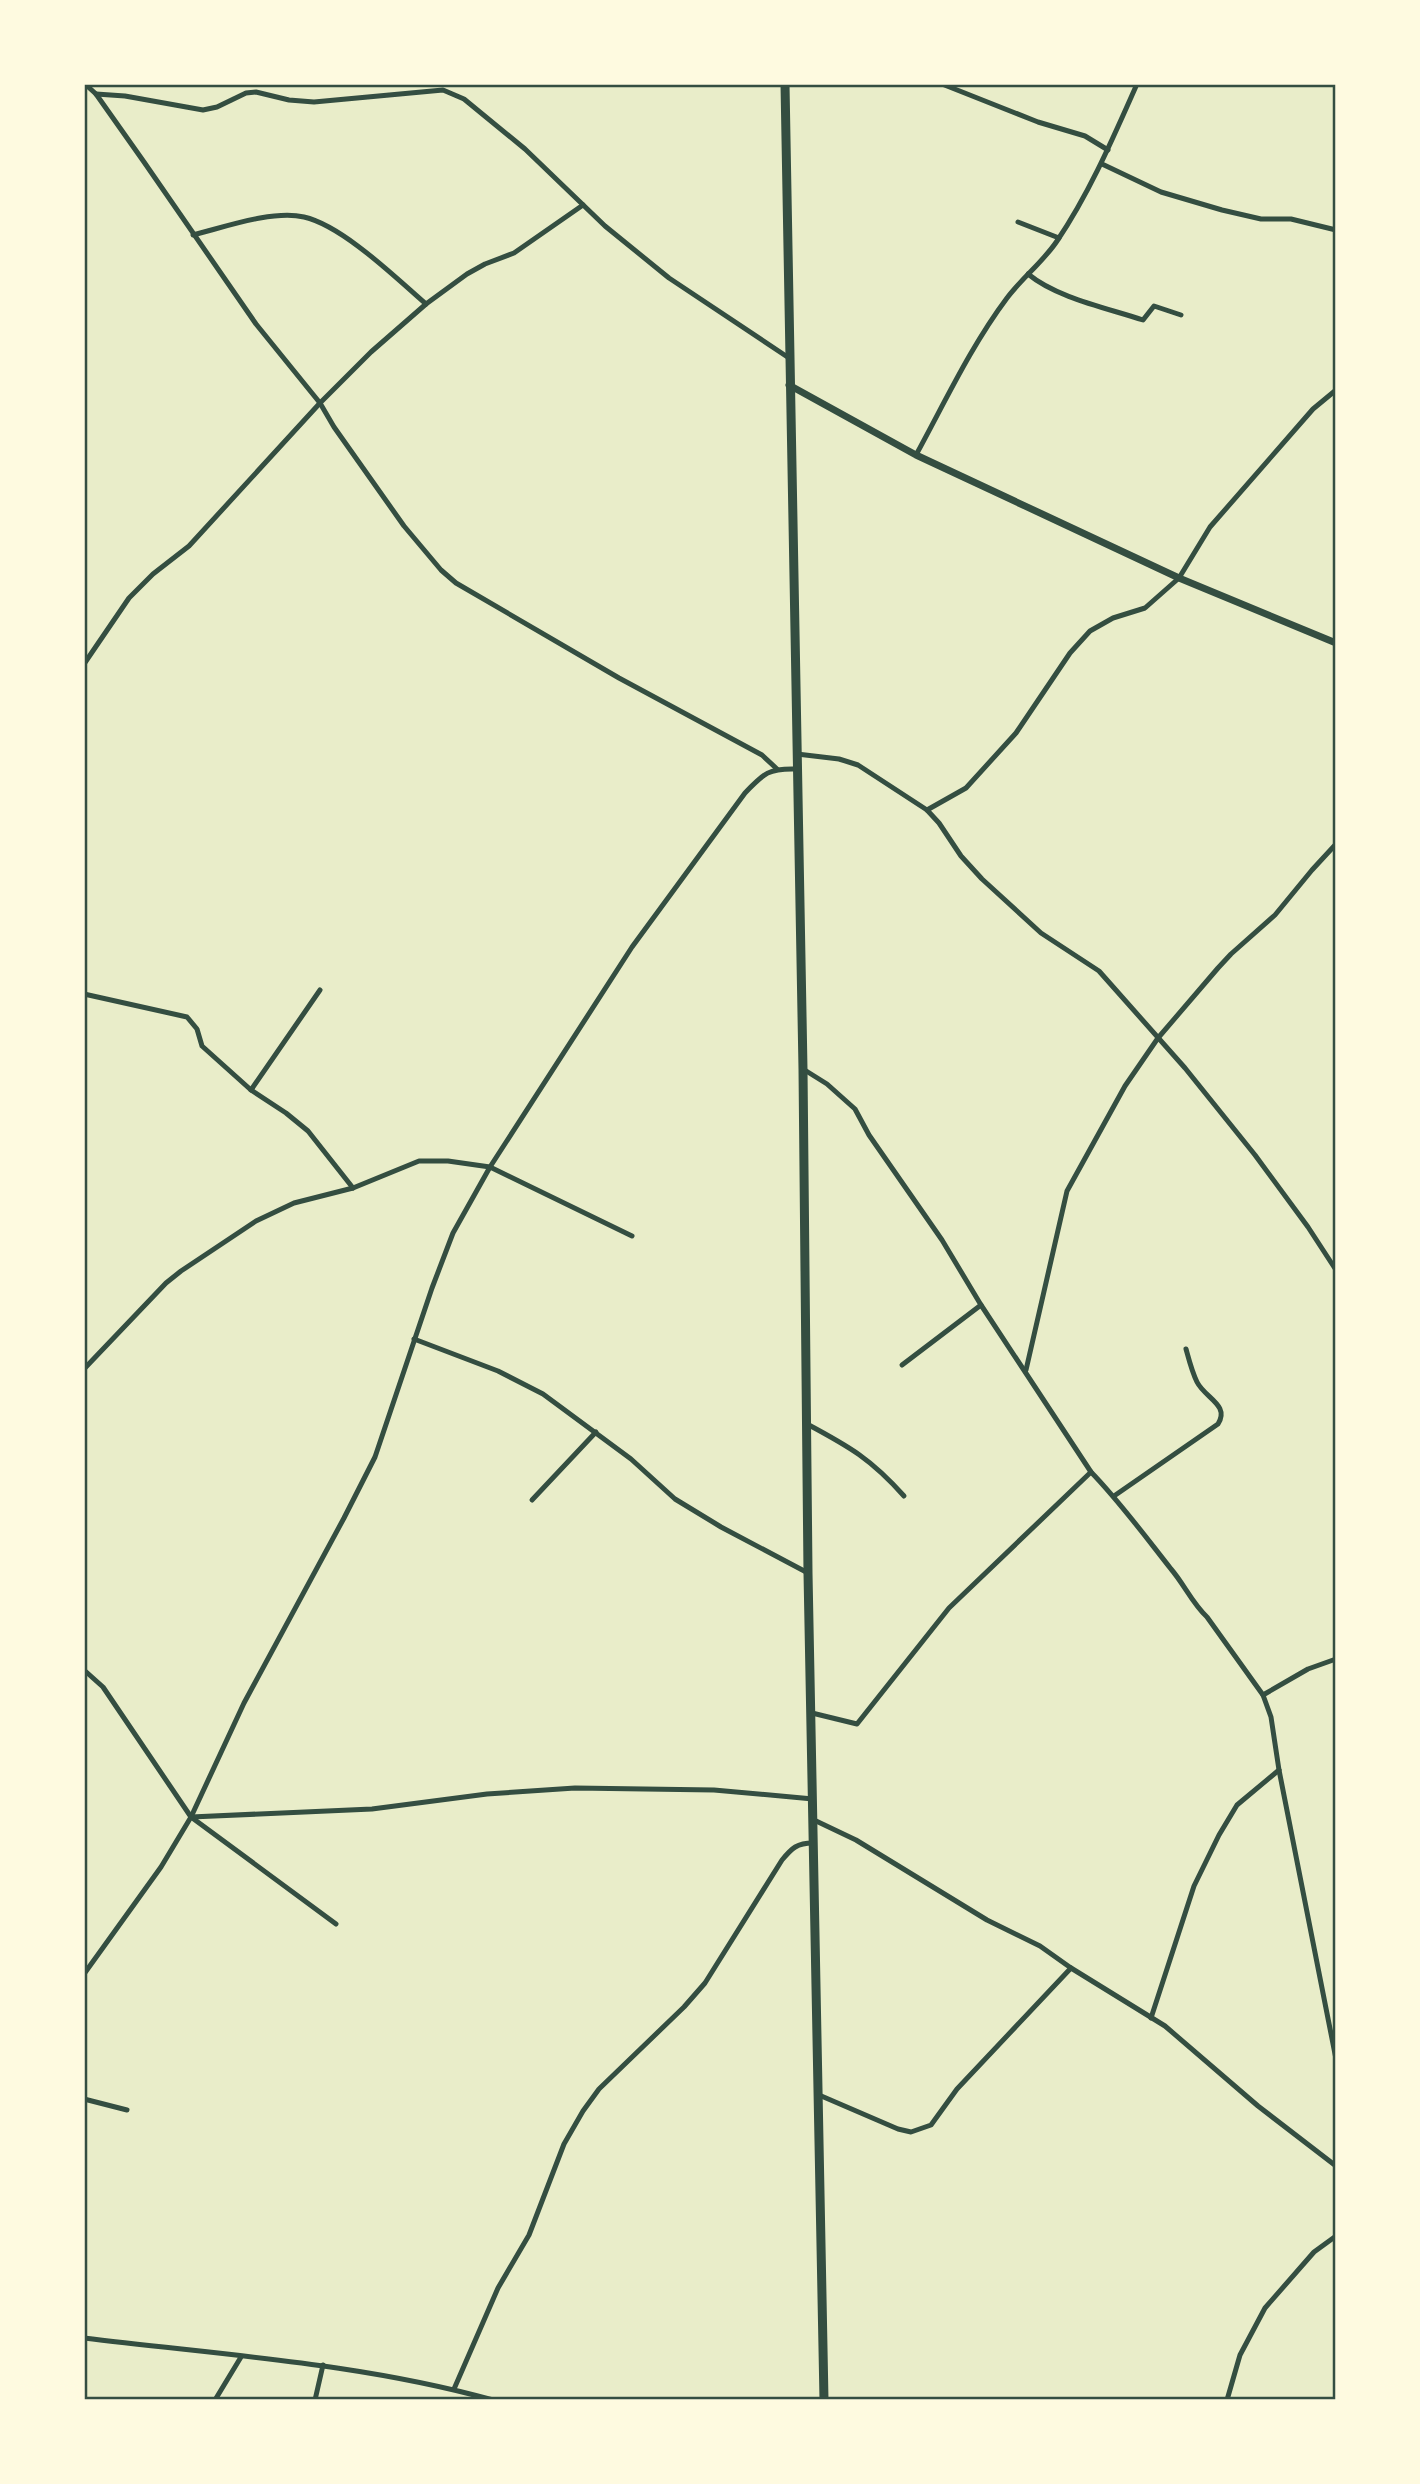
<svg xmlns="http://www.w3.org/2000/svg" width="1420" height="2484" viewBox="0 0 1420 2484" font-family="Signika,sans-serif">
<rect width="100%" height="100%" fill="#e9edc9"/>
<g fill="none" stroke-linecap="round" stroke-linejoin="round">
<!-- minor -->
<g stroke="#344e41" stroke-width="5">
<polyline points="85,84 96,94 144,162 256,324 320,403 334,427 404,526 441,570 456,583 619,678 762,755 777,769"/>
<polyline points="942,84 1038,122 1085,136 1108,150"/>
<polyline points="96,94 125,96 203,110 217,107 246,93 256,92 289,100 314,102 443,90 464,99 525,149 605,226 669,278 789,358"/>
<polyline points="1102,164 1161,192 1222,210 1261,219 1291,219 1336,230"/>
<polyline points="1018,222 1059,238"/>
<path d="M193 235C225 227 272 210 304 217 343 226 396 278 426 304"/>
<path d="M1028 274C1057 298 1107 308 1143 320L1154 306 1181 315"/>
<path d="M916 455C945 402 971 346 1007 298 1022 278 1043 262 1057 241 1090 192 1113 138 1137 84"/>
<polyline points="84,664 129,598 153,574 189,546 320,403 371,352 426,304 467,274 485,264 514,253 583,205"/>
<polyline points="797,754 839,759 858,765 927,810 939,823 961,856 982,879 1041,933 1099,971 1185,1068 1255,1155 1308,1227 1336,1270"/>
<polyline points="927,810 966,788 1016,733 1070,653 1090,631 1113,618 1145,608 1179,578 1210,527 1313,409 1336,390"/>
<polyline points="84,994 187,1017 197,1029 202,1046 251,1090 286,1113 308,1131 353,1188"/>
<path d="M803 1069 827 1084 855 1109 869 1135 942 1240 981 1305 1091 1472C1120 1502 1145 1536 1171 1569 1184 1584 1192 1603 1207 1617L1263 1695 1271 1717 1279 1770 1336 2059"/>
<polyline points="251,1090 320,990"/>
<polyline points="414,1339 498,1371 543,1394 631,1459 675,1499 721,1527 808,1573"/>
<polyline points="902,1365 981,1305"/>
<polyline points="84,1369 166,1283 181,1271 256,1221 294,1203 353,1188 419,1161 448,1161 490,1167 632,1236"/>
<polyline points="1026,1370 1067,1191 1125,1086 1158,1038 1218,968 1231,954 1275,915 1312,870 1336,844"/>
<path d="M807 1424C850 1447 871 1459 904 1496"/>
<path d="M1114 1496 1218 1424C1230 1405 1205 1398 1197 1382 1192 1372 1189 1360 1186 1349"/>
<polyline points="532,1500 596,1432"/>
<polyline points="84,1670 103,1687 191,1817 336,1924"/>
<polyline points="1263,1695 1308,1669 1336,1659"/>
<polyline points="812,1713 857,1724 949,1608 1091,1472"/>
<polyline points="191,1817 372,1809 487,1794 575,1788 714,1790 813,1799"/>
<polyline points="814,1820 856,1840 987,1920 1040,1946 1071,1968 1165,2026 1258,2106 1336,2166"/>
<path d="M84 1974 161 1867 191 1817 244 1703 344 1518 375 1457 432 1288 453 1233 490 1167 632 947 745 793C764 773 769 768 797 769"/>
<polyline points="1151,2018 1194,1886 1219,1835 1237,1805 1279,1770"/>
<polyline points="819,2095 898,2129 911,2132 931,2125 957,2089 1071,1968"/>
<polyline points="84,2099 127,2110"/>
<path d="M84 2338C221 2355 360 2363 493 2400"/>
<path d="M454 2389 498 2288 529 2235 564 2144 583 2111 599 2089 684 2007 705 1983 782 1860C792 1848 797 1843 813 1843"/>
<polyline points="215,2400 241,2357"/>
<polyline points="315,2400 323,2365"/>
<polyline points="1227,2400 1240,2355 1265,2308 1314,2252 1336,2236"/>
</g>
<!-- tertiary -->
<polyline stroke="#344e41" stroke-width="7" points="789,385 916,455 1179,578 1336,643"/>
<!-- primary -->
<polyline stroke="#344e41" stroke-width="9" points="785,84 803,1069 808,1573 824,2400"/>
</g>
<!-- border -->
<rect width="1420" height="2484" fill="none" stroke="#fefae0" stroke-width="172"/>
<rect x="86" y="86" width="1248" height="2312" fill="none" stroke="#344e41" stroke-width="2.5"/>
</svg>
